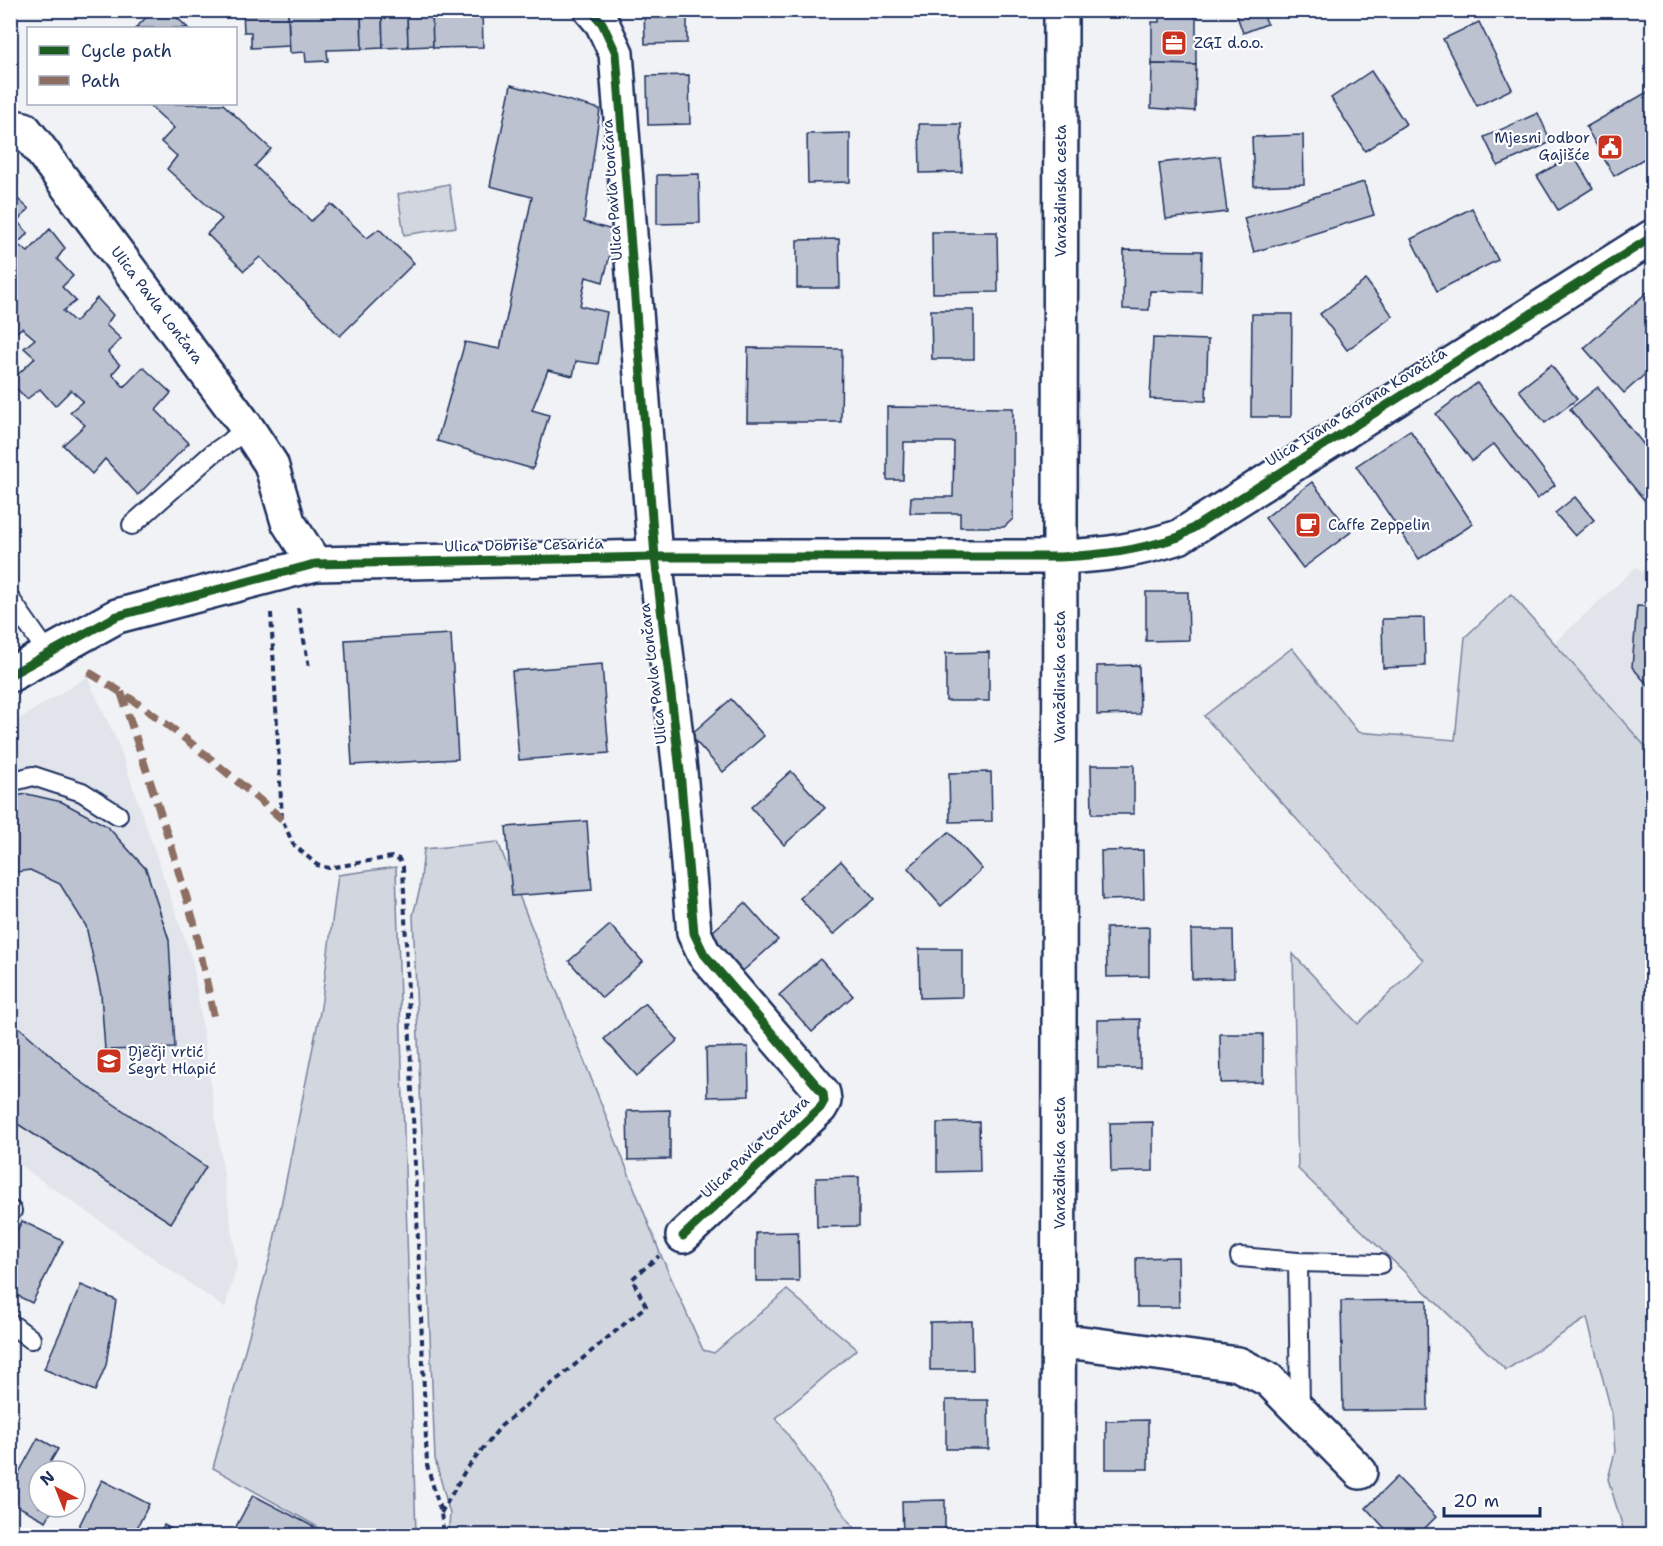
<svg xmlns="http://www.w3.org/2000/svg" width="1663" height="1546" viewBox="0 0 1663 1546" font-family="'Shantell Sans',sans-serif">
<rect width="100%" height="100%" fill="#f1f2f5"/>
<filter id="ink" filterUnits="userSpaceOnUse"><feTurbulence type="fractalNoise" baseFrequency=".0167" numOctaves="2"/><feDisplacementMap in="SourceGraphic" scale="12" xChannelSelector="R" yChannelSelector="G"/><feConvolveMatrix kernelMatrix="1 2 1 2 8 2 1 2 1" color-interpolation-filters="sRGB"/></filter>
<g filter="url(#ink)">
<!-- built -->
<g fill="#e1e4ea">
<polygon points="1652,562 1652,754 1554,643 1636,567 1641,572"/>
<polygon points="87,677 118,743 193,963 237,1265 225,1308 11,1159 11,724"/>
</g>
<!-- green -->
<g fill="#d2d6df" stroke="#76829e" stroke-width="1.5">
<polygon points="449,184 456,227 404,235 398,194"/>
<polygon points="1511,594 1652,754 1652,1535 1618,1535 1624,1531 1608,1479 1615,1452 1612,1414 1587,1318 1506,1370 1298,1169 1293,954 1358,1024 1423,960 1204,716 1292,648 1358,732 1455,740 1465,637"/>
<polygon points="498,842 660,1253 703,1350 714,1353 787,1290 857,1349 776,1418 859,1535 448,1535 450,1514 435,1459 413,915 420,888 424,849"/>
<polygon points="396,867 416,1535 332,1535 213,1468 272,1250 321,1007 338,875"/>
</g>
<!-- building -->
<g fill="#bcc2d0" stroke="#1b2f5e" stroke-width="1.5">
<polygon points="153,10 169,10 188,28 136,28"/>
<polygon points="243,10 288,10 289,46 251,48 251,32 244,32"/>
<polygon points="288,10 361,10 362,49 327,50 328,61 306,62 305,52 290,53"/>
<polygon points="361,10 382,10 383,48 362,49"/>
<polygon points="382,10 407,10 408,47 383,48"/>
<polygon points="407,10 432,10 433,46 408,47"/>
<polygon points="432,10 482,10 483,47 433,48"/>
<polygon points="644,10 687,10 687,43 645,44"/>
<polygon points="1160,10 1196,10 1196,65 1152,64 1152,22 1159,22"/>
<polygon points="1235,10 1262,10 1267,24 1243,33"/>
<polygon points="1479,22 1512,89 1477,106 1443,39"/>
<polygon points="1152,64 1196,65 1195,111 1151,108"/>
<polygon points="1371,71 1406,124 1365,151 1331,98"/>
<polygon points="689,75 690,124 648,125 647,76"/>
<polygon points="511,85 600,109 584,222 616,231 603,282 586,277 580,306 607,312 598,364 576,361 573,376 548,370 532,410 549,415 533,469 437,441 465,342 500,349 532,197 490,186"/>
<polygon points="1649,91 1652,96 1652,154 1614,176 1586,127"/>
<polygon points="148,104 223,104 271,149 255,166 311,221 331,204 367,238 379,229 414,263 340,336 260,257 244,271 207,234 222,219 167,169 177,156 161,142 174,128"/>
<polygon points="1538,113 1551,142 1498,166 1484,137"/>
<polygon points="919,124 961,124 962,172 920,173"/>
<polygon points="850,133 850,182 808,183 807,134"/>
<polygon points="1303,135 1304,184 1254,186 1252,137"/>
<polygon points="1573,155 1593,188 1558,210 1537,176"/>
<polygon points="1220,156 1227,212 1166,219 1159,163"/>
<polygon points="699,174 700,223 657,224 657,175"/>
<polygon points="10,175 18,182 10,190"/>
<polygon points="1364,182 1374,215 1254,252 1244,218"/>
<polygon points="10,192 29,209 17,221 28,233 17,244 28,252 50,229 65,248 57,259 73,276 62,287 76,301 63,311 75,322 97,298 113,315 106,325 121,339 108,352 120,365 112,374 124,387 143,367 171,393 156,410 189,443 138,495 105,459 92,474 63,445 85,425 70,412 83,401 71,390 55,406 40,389 27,399 10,382 35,358 24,348 35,339 22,328 10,337"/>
<polygon points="1472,208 1498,260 1437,291 1411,239"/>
<polygon points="932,232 997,232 998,292 933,293"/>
<polygon points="839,239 840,288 797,288 797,240"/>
<polygon points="1124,250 1202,251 1201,292 1150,291 1149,310 1123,309"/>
<polygon points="1366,280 1393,316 1347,350 1320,314"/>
<polygon points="1652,288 1652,368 1624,393 1584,348"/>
<polygon points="931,310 974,310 974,359 932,359"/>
<polygon points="1252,314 1292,314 1291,417 1251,417"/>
<polygon points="1153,338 1208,340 1206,401 1150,399"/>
<polygon points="748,348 842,349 841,422 747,422"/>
<polygon points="1551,365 1577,399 1545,423 1519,390"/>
<polygon points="1477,383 1555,485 1537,499 1494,444 1472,461 1436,414"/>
<polygon points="1598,387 1652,455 1652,496 1645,501 1570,409"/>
<polygon points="887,407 1013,408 1013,519 1004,527 960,527 960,513 910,513 911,497 953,497 954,442 904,442 903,480 887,480"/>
<polygon points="1410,430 1473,524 1419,559 1356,466"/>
<polygon points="1312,482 1351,532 1303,568 1265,518"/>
<polygon points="1575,497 1594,520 1575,536 1555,513"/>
<polygon points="1146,592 1188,592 1189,640 1146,641"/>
<polygon points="1637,606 1652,607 1652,690 1632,667"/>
<polygon points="1424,618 1425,666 1383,668 1382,619"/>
<polygon points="451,634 458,759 352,765 345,640"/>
<polygon points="989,652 989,701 946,701 946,653"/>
<polygon points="602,664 609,753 519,760 512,671"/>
<polygon points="1139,665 1140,714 1097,715 1097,666"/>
<polygon points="731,699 764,736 723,772 690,735"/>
<polygon points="1091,765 1134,765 1134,814 1092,814"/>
<polygon points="791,771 825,808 784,845 751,807"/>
<polygon points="991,772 992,821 950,822 949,773"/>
<polygon points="27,794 62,802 107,826 146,869 169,940 175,1048 105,1050 101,994 86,926 60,884 30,870 10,873 10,797"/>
<polygon points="587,821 592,890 512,896 506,827"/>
<polygon points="949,832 982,869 941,906 908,868"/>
<polygon points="1143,850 1144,899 1102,900 1101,851"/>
<polygon points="841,861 874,899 833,935 800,898"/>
<polygon points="745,903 778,940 737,976 704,939"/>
<polygon points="610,925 643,962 602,998 569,961"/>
<polygon points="1149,927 1149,976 1107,977 1106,928"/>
<polygon points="1191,930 1233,930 1234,978 1192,979"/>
<polygon points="919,949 962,949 962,997 920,998"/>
<polygon points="820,959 853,996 812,1032 779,995"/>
<polygon points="645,1003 678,1040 637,1076 604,1039"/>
<polygon points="10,1019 77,1079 206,1167 171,1223 10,1119"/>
<polygon points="1140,1019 1140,1068 1098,1068 1098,1020"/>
<polygon points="1220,1034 1263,1034 1263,1082 1221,1083"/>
<polygon points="748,1047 749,1096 707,1097 706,1048"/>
<polygon points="670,1110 670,1159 628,1160 627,1111"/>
<polygon points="979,1122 980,1171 937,1172 937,1123"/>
<polygon points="1153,1122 1153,1171 1111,1172 1110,1123"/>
<polygon points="859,1177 859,1226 817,1227 816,1178"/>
<polygon points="22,1221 63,1241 32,1303 10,1292 10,1244"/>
<polygon points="798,1232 799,1281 756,1281 756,1233"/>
<polygon points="1178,1257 1179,1307 1137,1307 1136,1258"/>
<polygon points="81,1285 116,1300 106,1365 95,1391 44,1369"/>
<polygon points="1427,1300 1428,1410 1343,1411 1341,1301"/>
<polygon points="972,1321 973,1370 930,1370 930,1322"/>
<polygon points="946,1400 988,1400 989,1449 946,1449"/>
<polygon points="1148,1420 1148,1469 1106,1469 1106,1421"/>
<polygon points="38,1438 58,1449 45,1471 39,1471 39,1507 54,1507 46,1521 10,1502 10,1489"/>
<polygon points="1397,1477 1436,1517 1417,1536 1392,1536 1366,1508"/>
<polygon points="102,1480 149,1504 133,1536 74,1536"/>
<polygon points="253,1495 331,1536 231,1536"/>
<polygon points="945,1500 945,1536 903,1536 902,1501"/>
<polygon points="164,1525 184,1536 158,1536"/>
<rect x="807" y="1530" width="43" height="6"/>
</g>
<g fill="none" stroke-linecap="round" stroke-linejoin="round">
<!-- lane casing -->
<g stroke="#1b2f5e" stroke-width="22">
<g id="lane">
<polyline points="132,525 212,454 248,429"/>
<polyline points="10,599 48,653"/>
<polyline points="10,782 33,776 82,792 118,815"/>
<polyline points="10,1213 12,1211"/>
<polyline points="1240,1257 1298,1262 1380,1264"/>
<polyline points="1298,1262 1300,1409"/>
<polyline points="10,1323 31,1339"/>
</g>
</g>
<!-- street casing -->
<g stroke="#1b2f5e" stroke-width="38">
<g id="street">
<polyline points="591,10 602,23 616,53 655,557 680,771 694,933 704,954 823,1093 824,1101 820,1108 683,1236"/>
<polyline points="10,126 24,129 42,152 248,429 271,464 288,522 315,564"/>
<path d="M10 675 117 616 315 564 655 557H1060C1105 555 1135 551 1179 537L1652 237"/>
<polyline points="1060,1343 1082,1343 1238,1364 1269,1380 1360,1472"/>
</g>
</g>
<!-- secondary casing -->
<g stroke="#1b2f5e" stroke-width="38">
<polyline id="secondary" points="1058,1536 1061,10"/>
</g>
<!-- path -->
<g stroke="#1b2f5e" stroke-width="4" stroke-dasharray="6 4.5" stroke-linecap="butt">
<polyline points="298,608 309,667"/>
<polyline points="271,613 282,819 293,844 317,865 329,868 392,857 399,859 403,867 427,1465 441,1513 444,1536"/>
<polyline points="441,1513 465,1471 501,1426 646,1306 632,1279 659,1256"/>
</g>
<!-- lane -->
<use href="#lane" stroke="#fff" stroke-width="18"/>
<!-- street -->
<use href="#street" stroke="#fff" stroke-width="33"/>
<!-- secondary -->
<use href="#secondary" stroke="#fff" stroke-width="33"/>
<!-- quiet -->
<g stroke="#8d6e63" stroke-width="8" stroke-dasharray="15 8" stroke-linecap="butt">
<path d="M88 672C158 712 220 767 282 819"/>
<polyline points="121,692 172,849 194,923 214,1017"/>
<polyline points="1639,1536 1652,1528"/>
</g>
<!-- cycleway casing -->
<g stroke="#fff" stroke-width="13">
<g id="cycleway">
<polyline points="591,10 602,23 616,53 655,557 680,771 694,933 704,954 823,1093 824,1101 820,1108 683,1236"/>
<path d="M10 675 117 616 315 564 655 557H1060C1105 555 1135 551 1179 537L1652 237"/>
</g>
</g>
<!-- cycleway -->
<use href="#cycleway" stroke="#1b5e20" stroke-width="9"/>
</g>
</g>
<!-- icons -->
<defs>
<g id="office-square" transform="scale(1.35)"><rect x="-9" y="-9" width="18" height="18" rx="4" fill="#c8321e" stroke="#fff"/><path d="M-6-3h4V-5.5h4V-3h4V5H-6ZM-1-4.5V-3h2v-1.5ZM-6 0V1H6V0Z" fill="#fff"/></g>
<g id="civic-square" transform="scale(1.35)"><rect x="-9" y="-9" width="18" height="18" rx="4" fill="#c8321e" stroke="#fff"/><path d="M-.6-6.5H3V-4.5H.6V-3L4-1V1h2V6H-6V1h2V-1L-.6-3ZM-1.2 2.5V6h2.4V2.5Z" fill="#fff"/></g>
<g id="cafe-square" transform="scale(1.35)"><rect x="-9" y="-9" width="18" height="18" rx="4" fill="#c8321e" stroke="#fff"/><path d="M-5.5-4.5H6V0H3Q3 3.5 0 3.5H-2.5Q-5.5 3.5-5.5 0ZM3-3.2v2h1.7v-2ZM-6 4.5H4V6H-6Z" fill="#fff"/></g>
<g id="school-square" transform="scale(1.35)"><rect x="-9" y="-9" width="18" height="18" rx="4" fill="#c8321e" stroke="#fff"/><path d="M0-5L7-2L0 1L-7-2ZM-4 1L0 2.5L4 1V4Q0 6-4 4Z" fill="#fff"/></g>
</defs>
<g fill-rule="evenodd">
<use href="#office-square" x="1174" y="43"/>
<use href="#civic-square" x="1610" y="147"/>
<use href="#cafe-square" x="1308" y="525"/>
<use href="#school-square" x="109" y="1061"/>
</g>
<g text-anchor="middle" stroke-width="4.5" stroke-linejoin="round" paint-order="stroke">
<!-- poi labels -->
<g font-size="15" fill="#1b2f5e" stroke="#fff" text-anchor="start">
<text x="1194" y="48">ZGI d.o.o.</text>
<text x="1590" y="143" text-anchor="end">Mjesni odbor<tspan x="1590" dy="17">Gajišće</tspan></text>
<text x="1328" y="530">Caffe Zeppelin</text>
<text x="128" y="1057">Dječji vrtić<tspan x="128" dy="17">Šegrt Hlapić</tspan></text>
</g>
<!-- street labels -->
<g font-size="15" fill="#1b2f5e" stroke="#fff">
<text transform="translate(612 190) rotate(-94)" y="5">Ulica Pavla Lončara</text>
<text transform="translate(1061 191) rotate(-90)" y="5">Varaždinska cesta</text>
<text transform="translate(157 305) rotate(53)" y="5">Ulica Pavla Lončara</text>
<text transform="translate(1356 407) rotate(-32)" y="5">Ulica Ivana Gorana Kovačića</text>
<text transform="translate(524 545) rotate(-1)" y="5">Ulica Dobriše Cesarića</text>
<text transform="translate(653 674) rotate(-97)" y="5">Ulica Pavla Lončara</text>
<text transform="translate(1060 677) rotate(-90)" y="5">Varaždinska cesta</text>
<text transform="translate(755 1147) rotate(-43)" y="5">Ulica Pavla Lončara</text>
<text transform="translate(1060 1163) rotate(-90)" y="5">Varaždinska cesta</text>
</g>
</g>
<!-- margin -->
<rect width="1663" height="1546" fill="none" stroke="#fff" stroke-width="36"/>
<rect x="18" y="18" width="1627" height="1510" fill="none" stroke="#1b2f5e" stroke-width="2" filter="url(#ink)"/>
<!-- legend -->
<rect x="27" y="27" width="210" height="78" fill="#ffffff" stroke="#a4acbf" stroke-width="1.5"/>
<rect x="39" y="46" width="30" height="9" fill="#1b5e20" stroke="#a4acbf" stroke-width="1.5"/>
<text x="81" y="57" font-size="18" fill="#1b2f5e">Cycle path</text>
<rect x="39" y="76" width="30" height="9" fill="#8d6e63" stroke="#a4acbf" stroke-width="1.5"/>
<text x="81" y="87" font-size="18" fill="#1b2f5e">Path</text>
<!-- north arrow -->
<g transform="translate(57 1489) rotate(318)"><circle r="28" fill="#ffffff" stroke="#a4acbf" stroke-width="1.5"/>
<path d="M0-4.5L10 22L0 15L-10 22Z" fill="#c8321e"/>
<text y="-9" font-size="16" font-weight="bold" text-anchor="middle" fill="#1b2f5e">N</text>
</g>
<!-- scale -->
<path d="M1444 1507v9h96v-9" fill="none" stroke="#1b2f5e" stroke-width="3"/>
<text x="1453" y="1507" font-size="18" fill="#1b2f5e" stroke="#ffffff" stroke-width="4.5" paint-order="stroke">20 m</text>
</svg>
